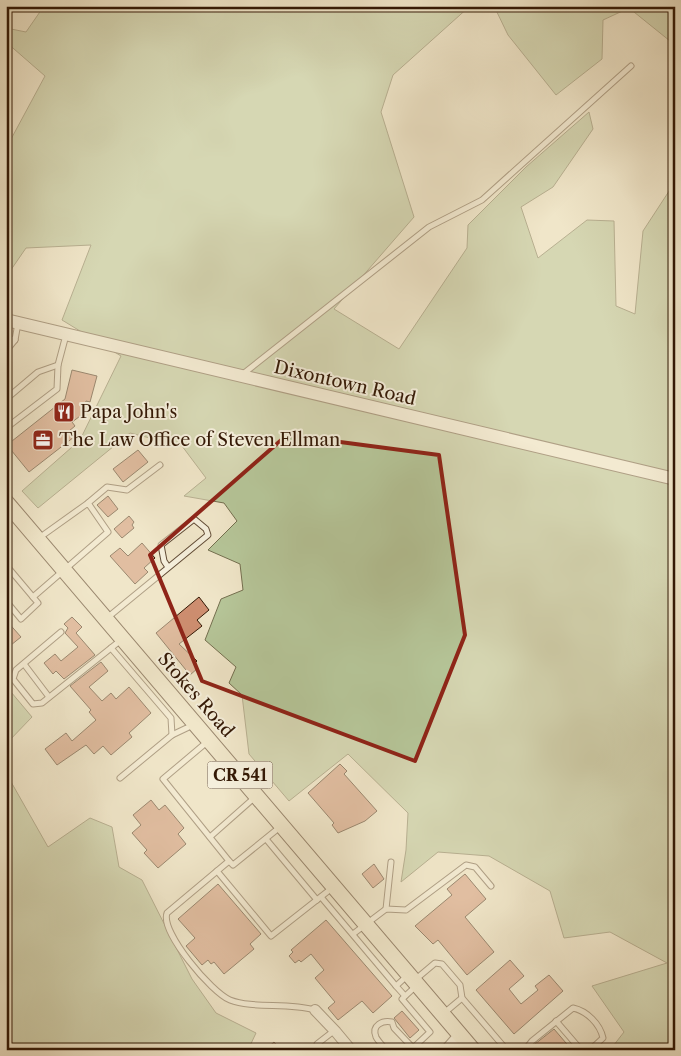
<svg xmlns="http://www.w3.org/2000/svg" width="681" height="1056" viewBox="0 0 681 1056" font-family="'Libre Caslon Text',serif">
<rect width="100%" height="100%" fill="#f0e6c9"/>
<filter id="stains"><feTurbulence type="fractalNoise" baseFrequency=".004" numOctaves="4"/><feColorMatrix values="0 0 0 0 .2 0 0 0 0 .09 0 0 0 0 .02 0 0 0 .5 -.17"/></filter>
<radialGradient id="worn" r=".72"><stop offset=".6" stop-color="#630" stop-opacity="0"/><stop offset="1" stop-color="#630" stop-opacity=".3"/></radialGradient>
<!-- green -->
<g fill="#b6c699" stroke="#746f4f">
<polygon points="44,6 470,6 393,75 381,112 414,217 334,309 399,349 467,248 468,225 526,167 589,112 593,129 553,187 521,207 538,258 587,220 614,221 616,306 635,314 643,231 675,182 675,1050 610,1050 624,1032 592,986 667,963 610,932 564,938 550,891 489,856 438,852 401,882 406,850 408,813 348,754 289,801 249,754 242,695 229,683 236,667 205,640 221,599 243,590 240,564 208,550 237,521 224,503 184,496 206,478 182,446 130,433 38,508 22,491 80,440 121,356 62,320 91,245 26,248 6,277 6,142 10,141 45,76 6,42 6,28 26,32"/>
<polygon points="494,6 675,6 675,39 670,41 629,8 603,20 602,59 556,95 508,35"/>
<polygon points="6,686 32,717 6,744"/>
<polygon points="6,773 48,847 90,818 112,827 119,867 142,880 192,979 216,1013 256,1033 248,1050 6,1050"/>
</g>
<!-- building -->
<g fill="#cf8f71" stroke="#331805">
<polygon points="72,370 97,376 90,402 86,401 83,414 72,422 75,426 69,431 74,437 29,472 7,445 65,399"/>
<polygon points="138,450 148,462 123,482 113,469"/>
<polygon points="108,496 118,509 108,517 97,505"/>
<polygon points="129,516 134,522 132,525 134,528 122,538 114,529"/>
<polygon points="142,543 155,558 144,568 148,572 135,584 110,556 120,548 128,556"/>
<polygon points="199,597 209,610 197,620 202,626 179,644 197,661 194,664 198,668 190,675 156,633"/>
<polygon points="72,617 82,627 76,633 95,655 64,679 56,671 53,674 44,663 55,654 61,661 78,647 65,633 68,628 64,624"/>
<polygon points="6,620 21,637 6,649"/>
<polygon points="101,662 108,671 89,687 102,701 111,693 116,699 129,687 151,713 129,733 132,737 111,755 103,746 94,754 86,745 57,765 45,749 66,733 72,741 96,720 89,712 91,710 70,686"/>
<polygon points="340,764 347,771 344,774 377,811 365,821 338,833 332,825 334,823 308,793"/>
<polygon points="151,800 159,810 165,805 184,828 178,834 186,844 158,868 144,853 147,850 132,833 141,825 133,815"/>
<polygon points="374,864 384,879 373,888 362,874"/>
<polygon points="465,874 486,899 465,917 494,952 467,975 438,940 433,944 415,926 452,895 447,889"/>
<polygon points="218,884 261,934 250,944 254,949 224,974 214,962 211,964 208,960 202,965 186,946 195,938 178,919"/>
<polygon points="326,920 392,996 373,1013 362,1001 338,1020 328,1008 335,1002 315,978 324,970 311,954 301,962 299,960 295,963 289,956 293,952 291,950"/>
<polygon points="510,960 524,976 509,989 521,1004 538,990 535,986 549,975 563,991 514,1034 476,990"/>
<polygon points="402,1011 419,1030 410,1038 394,1018"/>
<polygon points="554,1029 572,1050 531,1050 535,1044"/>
<polygon points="274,1042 281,1050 265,1050"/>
</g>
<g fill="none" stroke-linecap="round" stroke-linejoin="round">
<!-- service casing -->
<g stroke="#624c36" stroke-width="7">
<g id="service">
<polyline points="6,338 15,340 18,323"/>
<polyline points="6,351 15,340"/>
<polyline points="243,374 429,227 482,200 631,66"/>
<polyline points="6,399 38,372 58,365 66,335"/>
<polyline points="6,428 57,389 58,365"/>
<polyline points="88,503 107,487 127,490 160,465"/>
<polyline points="6,565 38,603 21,619 6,601"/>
<polyline points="33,597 108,532 88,503 39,538"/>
<polyline points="107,618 208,535 206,529 194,519 161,545 164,561 168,567"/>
<polyline points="61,632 16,670 13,679 33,704 42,703 121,640"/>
<polyline points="111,648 171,718 172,735"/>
<polyline points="24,664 49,697"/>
<polyline points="207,742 163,779 229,861 233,865 280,827"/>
<polyline points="120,778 172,735 193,725"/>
<polyline points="210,837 254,798"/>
<polyline points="266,839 317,900"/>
<path d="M229 861 167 913C160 932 212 993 230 1000 253 1009 288 1002 315 1010"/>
<polyline points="217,871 271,936 332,888"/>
<polyline points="321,897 396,986"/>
<polyline points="386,909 391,862"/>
<polyline points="353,934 386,909 406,910 466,865 475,867 491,886"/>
<polyline points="416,979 435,963 442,964 460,985 462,998 505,1048 503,1050"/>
<polyline points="405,996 396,986 408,975"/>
<polyline points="443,1014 462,998"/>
<polyline points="556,1021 581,1050"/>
<polyline points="317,1050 317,1044 335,1030"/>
<path d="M386 1050C383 1046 378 1041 376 1037 371 1025 383 1020 392 1022L394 1028 413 1048"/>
<polyline points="415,1050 413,1048 430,1032 402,999 415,987"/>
<path d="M525 1050 532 1041 573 1008C587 1011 600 1024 603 1038L590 1050"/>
</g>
</g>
<!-- minor casing -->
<g stroke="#624c36" stroke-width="12">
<g id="minor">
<polyline points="315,1010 336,1032 351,1050"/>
<polyline points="446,1050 460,1034"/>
</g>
</g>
<!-- tertiary casing -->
<g stroke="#624c36" stroke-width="14">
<polyline id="tertiary" points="6,320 675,479"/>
</g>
<!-- primary casing -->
<g stroke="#331805" stroke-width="17">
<polyline id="primary" points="6,502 473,1050"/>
</g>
<!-- service -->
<use href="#service" stroke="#f5efdc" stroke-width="5"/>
<!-- minor -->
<use href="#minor" stroke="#f5efdc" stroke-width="10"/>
<!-- tertiary -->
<use href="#tertiary" stroke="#f5efdc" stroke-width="12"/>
<!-- primary -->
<use href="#primary" stroke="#f0e6c9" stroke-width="15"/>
</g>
<!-- marked area -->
<path d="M0 0H681V1056H0ZM287 435 439 455 465 635 415 761 202 681 150 555Z" fill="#f0e6c9" fill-opacity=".55" fill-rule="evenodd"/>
<path fill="none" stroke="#8f2418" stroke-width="4" stroke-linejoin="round" d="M287 435 439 455 465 635 415 761 202 681 150 555Z"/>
<!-- icons -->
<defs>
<g id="restaurant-square" transform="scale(1.125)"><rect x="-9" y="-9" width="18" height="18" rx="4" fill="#8f2418" stroke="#f5efdc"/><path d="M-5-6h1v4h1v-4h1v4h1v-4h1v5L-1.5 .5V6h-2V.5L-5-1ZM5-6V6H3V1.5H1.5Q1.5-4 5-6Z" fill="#fff"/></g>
<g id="office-square" transform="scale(1.125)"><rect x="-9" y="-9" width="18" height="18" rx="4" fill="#8f2418" stroke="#f5efdc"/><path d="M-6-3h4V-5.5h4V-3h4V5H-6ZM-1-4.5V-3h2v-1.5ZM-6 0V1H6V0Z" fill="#fff"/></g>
</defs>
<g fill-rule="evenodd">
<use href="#restaurant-square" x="64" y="412"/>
<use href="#office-square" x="43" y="440"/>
</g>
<g text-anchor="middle" stroke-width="4" stroke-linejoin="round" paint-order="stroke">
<!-- shield labels -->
<rect fill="#f5efdc" stroke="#6d5846" stroke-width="1" x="207.5" y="761.5" width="65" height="27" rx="4"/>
<g font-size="16" font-weight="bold" fill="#331805">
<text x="240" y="781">CR 541</text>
</g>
<!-- street labels -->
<g font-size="18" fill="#331805" stroke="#f5efdc">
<text transform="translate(345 383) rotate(13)" y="6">Dixontown Road</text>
<text transform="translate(196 695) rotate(49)" y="6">Stokes Road</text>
</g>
<!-- poi labels -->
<g font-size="18" fill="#331805" stroke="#f5efdc" text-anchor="start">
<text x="80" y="418">Papa John's</text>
<text x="59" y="446">The Law Office of Steven Ellman</text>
</g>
</g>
<!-- margin -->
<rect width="681" height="1056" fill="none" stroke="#f0e6c9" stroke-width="25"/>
<rect x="8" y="8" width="666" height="1041" fill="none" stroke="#331805" stroke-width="2.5"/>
<rect x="12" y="12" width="656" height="1031" fill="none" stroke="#331805"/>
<rect width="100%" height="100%" filter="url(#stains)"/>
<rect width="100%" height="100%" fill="url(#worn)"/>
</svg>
